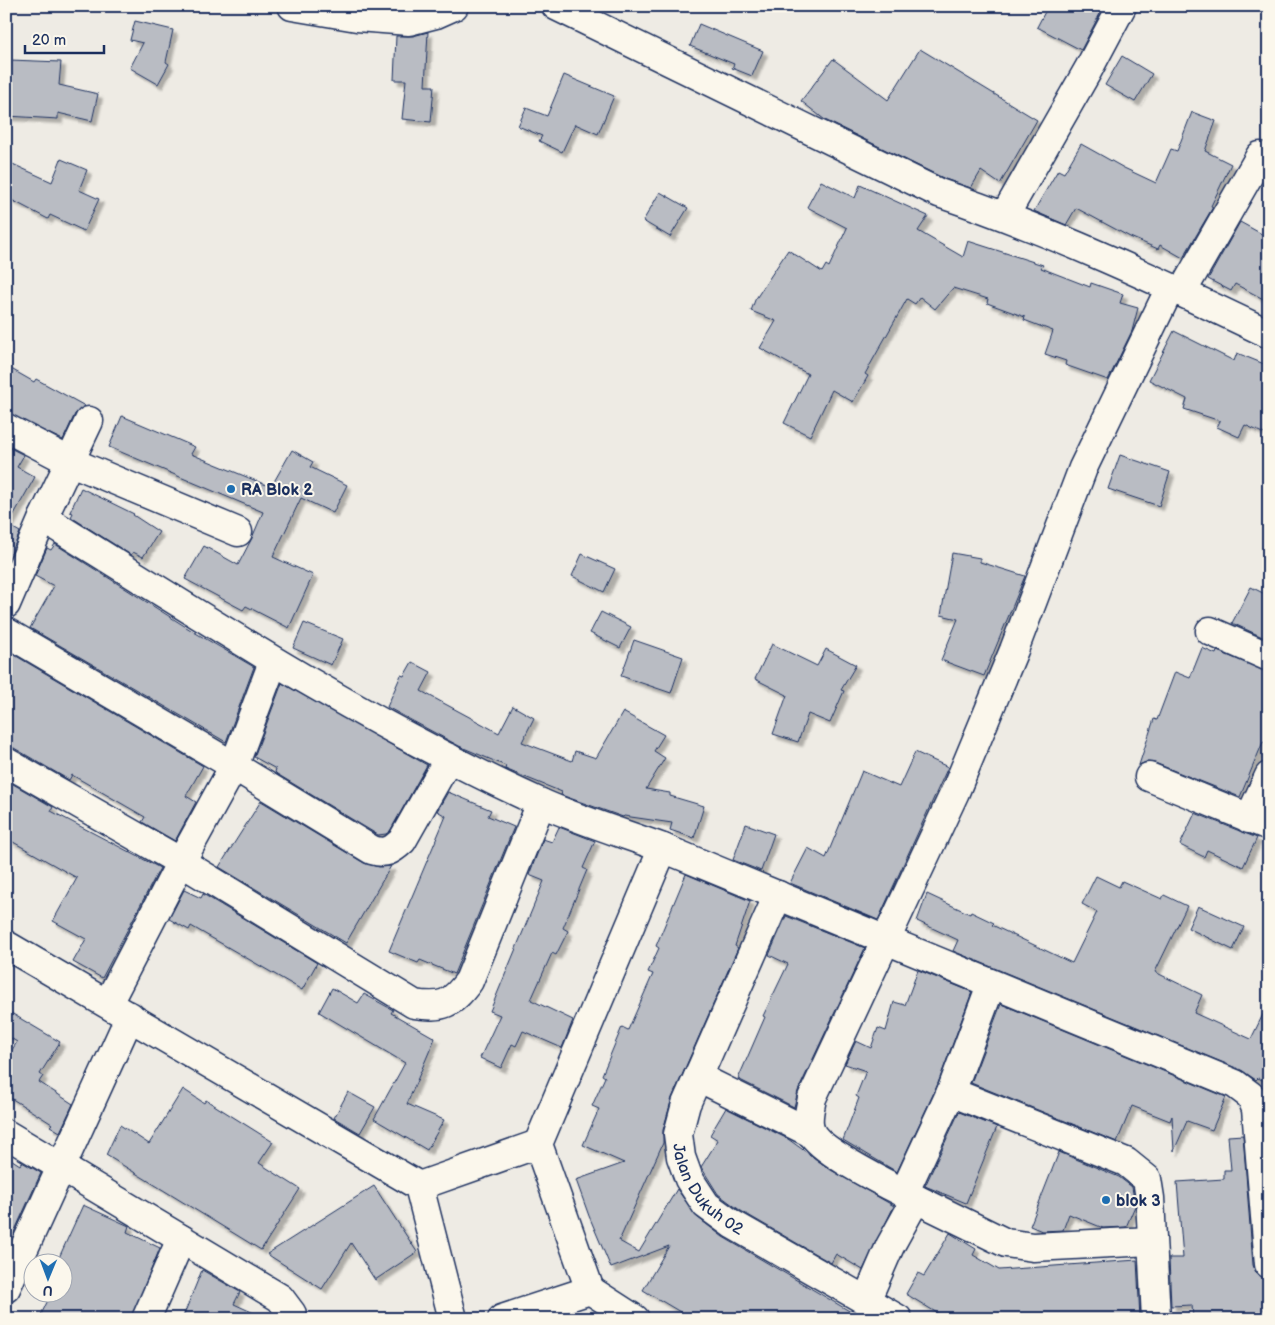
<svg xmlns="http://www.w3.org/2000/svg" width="1275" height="1325" viewBox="0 0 1275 1325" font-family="'Balsamiq Sans',sans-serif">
<defs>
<filter id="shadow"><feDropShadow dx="4.5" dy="4.5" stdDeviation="1" flood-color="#0004"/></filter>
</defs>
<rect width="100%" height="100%" fill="#eeebe4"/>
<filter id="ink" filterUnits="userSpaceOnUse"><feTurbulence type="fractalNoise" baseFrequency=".02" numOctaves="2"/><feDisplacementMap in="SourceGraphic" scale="10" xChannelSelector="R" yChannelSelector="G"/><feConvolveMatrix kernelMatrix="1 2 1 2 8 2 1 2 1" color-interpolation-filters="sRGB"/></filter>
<g filter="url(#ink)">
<!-- building -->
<g fill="#b9bcc3" stroke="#1b2f5e" filter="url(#shadow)">
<polygon points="1048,6 1104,6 1081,50 1037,27"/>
<polygon points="135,21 173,30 166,62 169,64 158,84 130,68 143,43 130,40"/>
<polygon points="699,24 763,51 752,76 732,68 734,64 690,46"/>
<polygon points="428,32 425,86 434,86 431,122 402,119 406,80 394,80 396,36 413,36"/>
<polygon points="920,49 1037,120 1000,184 981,171 971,188 945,179 825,120 801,101 833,59 888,100"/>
<polygon points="1122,56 1152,74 1135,102 1105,85"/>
<polygon points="10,60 61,62 59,85 98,94 92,121 58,113 58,119 7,116"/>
<polygon points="564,75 614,96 598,134 575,124 562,152 539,141 542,136 518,126 526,108 547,116"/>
<polygon points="1192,112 1216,121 1205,151 1231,164 1211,206 1213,207 1183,258 1160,245 1158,249 1130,237 1076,208 1066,225 1034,211 1058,170 1064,173 1081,144 1124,168 1156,183 1171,149 1177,151"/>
<polygon points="61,159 87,170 79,190 99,199 84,231 50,215 48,219 6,197 6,161 52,182"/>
<polygon points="821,181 855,198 860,185 928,216 918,231 963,257 968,241 1043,265 1041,268 1090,287 1091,283 1123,294 1120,303 1138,308 1132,331 1108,380 1065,365 1066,361 1045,354 1053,331 1024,320 1025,317 987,303 988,299 953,288 935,309 920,297 915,304 907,299 865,374 868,376 853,402 832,390 810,436 784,423 808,374 760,348 776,321 751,311 755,300 788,250 822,272 826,265 829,267 847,228 807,207"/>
<polygon points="660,192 688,208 670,237 643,221"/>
<polygon points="1240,222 1269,238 1269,302 1235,284 1231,291 1208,279"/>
<polygon points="1174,331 1234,361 1237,353 1269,366 1269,436 1245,425 1239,437 1217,427 1220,421 1184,409 1187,399 1149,380"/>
<polygon points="6,366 34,382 36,379 85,406 75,414 63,440 6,413"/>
<polygon points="122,416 195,447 191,454 271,487 292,450 313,462 310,467 347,485 333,513 301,498 273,557 313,575 289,628 246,606 243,610 185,579 204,546 238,565 252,538 263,512 109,447"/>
<polygon points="6,446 24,455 17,467 35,477 8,525 20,532 8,561"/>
<polygon points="1120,455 1170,472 1159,506 1108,489"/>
<polygon points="81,488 134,514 133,515 159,532 143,557 133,552 131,555 71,517 73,513 70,512"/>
<polygon points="55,544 194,632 254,667 226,742 30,628 54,586 35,576 47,548 51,550"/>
<polygon points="952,553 980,558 980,562 1025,576 984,676 941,660 958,619 941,615"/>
<polygon points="582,554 615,569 604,592 572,576"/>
<polygon points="1251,587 1269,596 1269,640 1232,623"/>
<polygon points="601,612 631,627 620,648 590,633"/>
<polygon points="304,623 343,639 331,665 293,648"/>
<polygon points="634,640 683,657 671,693 621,676"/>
<polygon points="772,644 817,666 826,649 856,665 841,690 844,691 830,723 808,714 798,742 773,734 787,695 755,679"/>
<polygon points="1202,648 1216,654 1217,651 1269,672 1269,744 1263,742 1240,797 1155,763 1146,762 1139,765 1154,719 1157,720 1175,672 1190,678"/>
<polygon points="6,650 203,766 186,796 196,802 175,841 142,822 145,817 72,775 69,780 14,748 6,746"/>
<polygon points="412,662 431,672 421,691 499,733 513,706 534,718 522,742 572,761 575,751 596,758 623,712 664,735 654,751 665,758 646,789 670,793 670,796 704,806 694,838 670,830 672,823 624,816 623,817 561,795 562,792 505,769 506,766 459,746 387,707 401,675 404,676"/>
<polygon points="282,683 427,765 390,831 386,834 378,835 277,774 275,772 276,769 254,757"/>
<polygon points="915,752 948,767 878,920 790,883 808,848 826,858 862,771 899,787"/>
<polygon points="6,780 53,807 51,811 160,868 102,978 73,962 86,939 53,921 77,878 6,838"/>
<polygon points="448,792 491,810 488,816 514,827 454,974 420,960 418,963 389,951 446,816 437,811"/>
<polygon points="261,801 364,863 379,867 391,866 346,943 219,867"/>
<polygon points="1195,813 1257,838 1243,867 1207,850 1204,857 1180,845"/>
<polygon points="746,824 774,834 761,871 733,860"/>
<polygon points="559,827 595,841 583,868 587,870 563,928 568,931 556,955 552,953 531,1000 573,1020 562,1048 523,1031 516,1046 512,1044 501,1068 480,1058 500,1015 490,1011 544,881 529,875 543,839 552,842"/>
<polygon points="686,874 750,901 735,946 738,948 672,1098 663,1130 663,1143 619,1241 639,1252 677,1189 697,1217 723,1237 863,1319 692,1319 643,1290 669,1246 611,1268 589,1216 576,1180 624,1163 583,1145 599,1109 592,1106 605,1077 602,1075 622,1027 628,1030 653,974 648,972 659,948 656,946"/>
<polygon points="1096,876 1119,887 1122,881 1162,899 1164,895 1187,906 1155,972 1202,995 1194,1013 1251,1039 1269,1002 1269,1083 1258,1078 1256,1080 1241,1070 953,951 958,940 917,921 927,894 970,914 971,912 994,923 992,925 1072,963 1097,912 1082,904"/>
<polygon points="184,890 201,898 203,894 317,963 302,990 191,926 189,930 169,919"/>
<polygon points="1198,906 1244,927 1233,950 1188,928"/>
<polygon points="786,916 865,948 798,1091 794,1107 738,1079 765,1017 763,1016 788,964 769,955"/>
<polygon points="918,970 972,992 937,1086 897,1172 843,1140 859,1098 856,1096 866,1071 845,1064 856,1041 871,1048 878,1028 886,1031 894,1002 905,1005"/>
<polygon points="332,988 358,1003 364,994 393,1010 391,1013 435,1038 407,1104 444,1120 427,1150 374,1119 405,1063 319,1012"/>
<polygon points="1001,1004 1226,1097 1212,1130 1187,1121 1174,1151 1172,1116 1170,1121 1132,1106 1117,1142 971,1083"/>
<polygon points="6,1010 60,1042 40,1074 43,1076 39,1082 73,1104 60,1132 50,1126 52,1124 6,1095 6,1059 17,1042 6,1035"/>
<polygon points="183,1089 204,1103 206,1100 273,1142 259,1163 300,1189 261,1250 106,1155 120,1125 149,1144"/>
<polygon points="348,1092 375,1107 360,1133 334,1118"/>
<polygon points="726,1108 788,1139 831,1170 894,1206 863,1270 836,1254 831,1263 741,1211 718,1194 701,1167 718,1140 710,1135"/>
<polygon points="959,1112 997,1127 966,1203 925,1186"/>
<polygon points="1243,1135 1253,1265 1256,1273 1265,1279 1265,1319 1193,1319 1192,1305 1171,1306 1169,1258 1183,1258 1177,1182 1224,1179 1224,1170 1231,1170 1228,1136"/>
<polygon points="1059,1152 1119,1177 1132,1187 1135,1206 1126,1227 1103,1228 1069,1214 1063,1230 1042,1231 1030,1226"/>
<polygon points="6,1156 20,1165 22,1162 41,1173 6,1250"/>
<polygon points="374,1186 417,1252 375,1280 351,1243 322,1289 267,1254"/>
<polygon points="83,1205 129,1226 127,1232 160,1248 131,1319 39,1319 49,1298 42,1295 43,1292 62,1292 62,1262 57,1262"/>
<polygon points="950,1233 976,1249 973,1255 999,1270 1137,1260 1140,1319 947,1319 906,1294 918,1273 924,1276"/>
<polygon points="202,1270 240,1292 234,1304 267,1319 182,1319"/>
</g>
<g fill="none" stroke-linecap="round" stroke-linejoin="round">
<!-- minor casing -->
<g stroke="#1b2f5e" stroke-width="31">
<g id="minor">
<polyline points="292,6 357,17 409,21 436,14 454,6"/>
<path d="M556 6 939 193C1052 231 1161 282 1269 334"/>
<polyline points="1005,215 1088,70 1122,6"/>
<polyline points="1182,292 1260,156"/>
<path d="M89 421 43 518C205 619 365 723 539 802 579 820 622 833 663 848"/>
<polyline points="6,428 69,461 238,532"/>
<polyline points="6,604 43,518"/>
<polyline points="1210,631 1269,657"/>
<path d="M6 632 234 766 372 850C386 854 391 851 402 841L449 758"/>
<path d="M6 762 181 862 414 1004C443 1008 451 1005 469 981L541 803"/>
<polyline points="1149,777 1269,826"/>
<polyline points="1249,819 1269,776"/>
<path id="s1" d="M778 895 686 1104 678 1134 681 1157 689 1179 706 1205 732 1224 898 1319"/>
<polyline points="6,945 419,1186"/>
<polyline points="108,1003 181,862 234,766 273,662"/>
<polyline points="698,1077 811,1133"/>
<polyline points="951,1092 991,985"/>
<polyline points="6,1134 280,1298 292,1314 292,1319"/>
<polyline points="904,1193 1006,1243 1033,1247 1151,1241"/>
<polyline points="6,1288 130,1016"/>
<polyline points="590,1290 538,1144 663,848 1235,1084 1251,1096 1256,1109 1269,1264"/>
<polyline points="866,1301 890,1246 916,1199"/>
<polyline points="146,1319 181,1239"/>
<polyline points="453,1319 419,1186 538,1144"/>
<polyline points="502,1319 590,1290 635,1319"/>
<path d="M1156 1319 1150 1198 1147 1179 1126 1162 951 1092 904 1193C883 1182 820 1151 811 1132 806 1121 810 1110 812 1098L955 792 1014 650 1083 468 1170 288"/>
</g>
</g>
<!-- minor -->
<use href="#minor" stroke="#fbf7ec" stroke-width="28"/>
</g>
</g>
<!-- markers -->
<g fill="#1f6fb2" stroke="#fbf7ec" stroke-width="2">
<circle cx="231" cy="489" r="5"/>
<circle cx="1106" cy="1200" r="5"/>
</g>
<g text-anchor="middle" stroke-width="4" stroke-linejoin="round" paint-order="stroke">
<!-- poi labels -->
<g font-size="16" font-weight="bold" fill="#1b2f5e" stroke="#fbf7ec" text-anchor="start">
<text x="241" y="495">RA Blok 2</text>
<text x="1116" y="1206">blok 3</text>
</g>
<!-- street labels -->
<g font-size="16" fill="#1b2f5e" stroke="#fbf7ec">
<text dy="6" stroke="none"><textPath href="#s1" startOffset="325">Jalan Dukuh 02</textPath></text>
</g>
</g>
<!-- margin -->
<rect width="1275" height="1325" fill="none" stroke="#fbf7ec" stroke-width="25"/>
<rect x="12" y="12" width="1250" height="1300" fill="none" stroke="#1b2f5e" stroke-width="2" filter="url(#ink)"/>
<!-- north arrow -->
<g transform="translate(48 1278) rotate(181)"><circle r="24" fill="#fbf7ec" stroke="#a1a7b3"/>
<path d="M0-4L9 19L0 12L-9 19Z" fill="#1f6fb2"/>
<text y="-8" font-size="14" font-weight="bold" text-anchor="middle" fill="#1b2f5e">U</text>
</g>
<!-- scale -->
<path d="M25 45v8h79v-8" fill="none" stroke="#1b2f5e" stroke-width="2.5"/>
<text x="32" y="45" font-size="15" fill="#1b2f5e" stroke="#fbf7ec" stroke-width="4" paint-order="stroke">20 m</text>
</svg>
